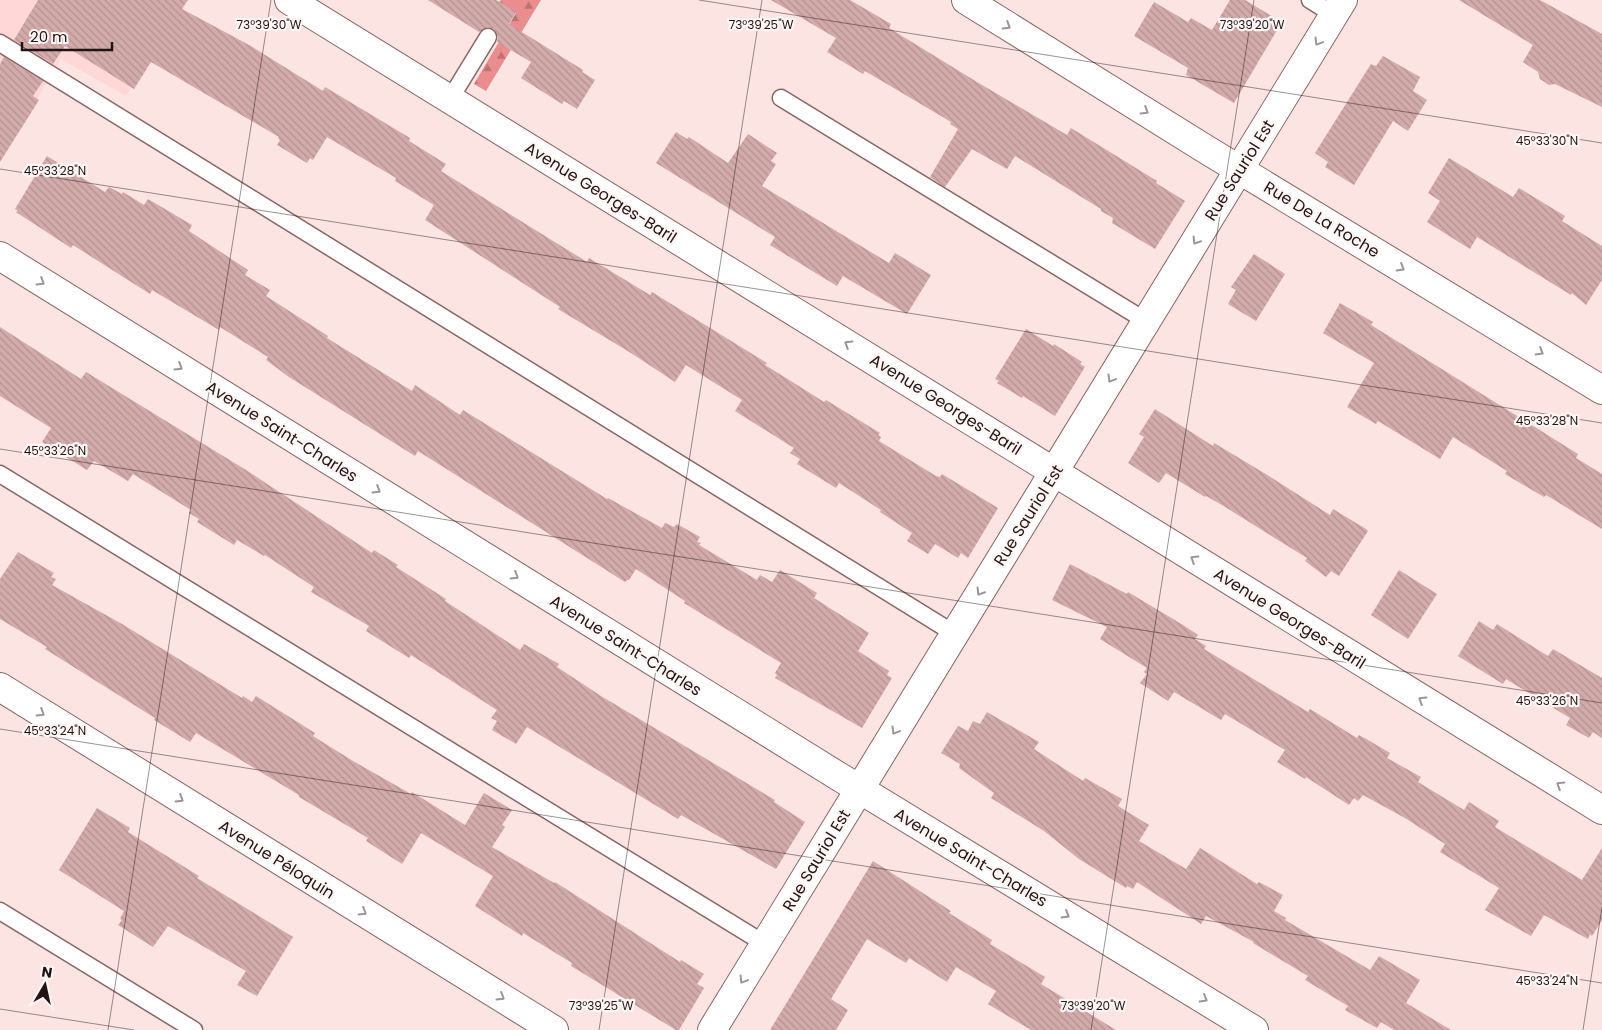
<svg xmlns="http://www.w3.org/2000/svg" width="1602" height="1030" font-family="Poppins,sans-serif">
	<defs>
		<pattern id="forest-firs" width="22" height="20" patternUnits="userSpaceOnUse" patternTransform="scale(1.25)"><rect width="22" height="20" fill="#e98d8e"/><path d="M5 1l3.5 6h-7zM16 11l3.5 6h-7z" fill="#bc7273"/></pattern>
		<pattern id="building-back-hatch" width="6" height="6" patternUnits="userSpaceOnUse" patternTransform="scale(1.25)"><rect width="6" height="6" fill="#d2abaa"/><path d="M-1 5l2 2M0 0l6 6M5-1l2 2" fill="none" stroke="#b49291"/></pattern>
	</defs>
	<rect width="100%" height="100%" fill="#fce4e3"/>
	<path fill="#ffd7d6" d="M 0,0 L 185,0 L 126,96 L 61,59 L 0,161 Z"/>
	<path fill="url(#forest-firs)" d="M 501,0 L 541,0 L 486,91 L 474,84 L 516,13 L 499,2 Z"/>
	<g fill="url(#building-back-hatch)">
		<path d="M 38,0 L 188,0 L 182,9 L 251,46 L 323,91 L 325,87 L 410,138 L 409,141 L 446,164 L 441,171 L 492,203 L 587,262 L 589,258 L 650,295 L 652,292 L 681,310 L 767,363 L 765,365 L 794,383 L 824,402 L 826,400 L 880,433 L 878,435 L 881,437 L 879,441 L 936,476 L 940,477 L 942,474 L 998,508 L 968,558 L 961,553 L 958,558 L 935,544 L 928,554 L 907,541 L 912,533 L 880,512 L 881,510 L 839,483 L 836,488 L 797,464 L 800,459 L 790,453 L 794,448 L 735,411 L 742,400 L 686,365 L 675,382 L 631,353 L 558,309 L 560,307 L 425,220 L 434,205 L 395,181 L 396,178 L 327,137 L 313,160 L 310,158 L 307,163 L 277,145 L 280,140 L 278,138 L 279,137 L 151,62 L 134,89 L 65,46 L 53,64 L 14,40 Z"/>
		<path d="M 428,0 L 496,0 L 516,12 L 509,24 L 583,70 L 582,72 L 595,80 L 577,109 L 564,101 L 562,104 L 521,78 L 531,62 L 497,42 L 498,37 L 494,29 L 488,27 L 479,32 Z"/>
		<path d="M 771,0 L 850,0 L 891,24 L 889,28 L 977,82 L 1067,135 L 1071,128 L 1157,181 L 1156,183 L 1185,201 L 1155,249 L 1112,223 L 1113,218 L 1101,211 L 1101,209 L 1015,156 L 1007,169 L 972,149 L 945,187 L 930,177 L 958,129 L 950,124 L 951,122 L 865,71 L 863,74 L 827,52 L 836,38 Z"/>
		<path d="M 1230,0 L 1245,0 L 1280,21 L 1278,24 L 1280,25 L 1234,103 L 1186,75 L 1188,68 L 1134,36 L 1154,2 L 1188,22 L 1191,18 L 1212,30 Z"/>
		<path d="M 1459,0 L 1540,0 L 1602,34 L 1602,107 L 1555,84 L 1549,85 L 1540,79 L 1538,72 L 1523,62 L 1533,45 Z"/>
		<path d="M 1383,56 L 1420,77 L 1413,91 L 1427,100 L 1408,131 L 1393,121 L 1354,185 L 1325,167 L 1328,162 L 1315,153 L 1371,64 L 1376,66 Z"/>
		<path d="M 4,57 L 43,81 L 33,96 L 39,100 L 0,162 L 0,64 Z"/>
		<path d="M 676,132 L 687,139 L 689,137 L 728,163 L 748,134 L 777,153 L 771,161 L 776,164 L 762,186 L 889,263 L 895,253 L 931,275 L 907,314 L 843,276 L 837,286 L 770,245 L 775,237 L 656,163 Z"/>
		<path d="M 47,156 L 105,192 L 109,187 L 122,194 L 123,192 L 144,205 L 148,199 L 192,225 L 189,231 L 248,270 L 245,275 L 270,290 L 266,296 L 328,336 L 327,338 L 412,391 L 415,385 L 460,415 L 463,410 L 607,499 L 608,498 L 662,528 L 665,523 L 674,527 L 677,524 L 700,537 L 697,542 L 701,543 L 699,545 L 757,580 L 760,575 L 772,582 L 780,570 L 817,593 L 814,598 L 869,633 L 858,651 L 889,671 L 887,675 L 892,678 L 862,728 L 775,678 L 777,675 L 775,673 L 781,663 L 684,603 L 685,601 L 636,569 L 629,580 L 627,580 L 625,582 L 418,451 L 415,456 L 289,377 L 266,360 L 268,357 L 220,327 L 219,330 L 152,290 L 150,294 L 73,245 L 71,248 L 16,212 L 18,211 L 15,209 Z"/>
		<path d="M 1449,158 L 1513,197 L 1519,188 L 1565,216 L 1562,221 L 1602,246 L 1602,280 L 1586,305 L 1572,293 L 1571,295 L 1477,237 L 1470,249 L 1427,222 L 1440,201 L 1428,193 Z"/>
		<path d="M 1254,254 L 1285,274 L 1256,321 L 1228,304 L 1236,290 L 1231,287 Z"/>
		<path d="M 1340,303 L 1373,322 L 1371,325 L 1578,454 L 1576,458 L 1602,474 L 1602,529 L 1546,495 L 1544,497 L 1505,474 L 1507,471 L 1453,437 L 1440,459 L 1378,421 L 1376,424 L 1347,407 L 1374,363 L 1323,333 Z"/>
		<path d="M 0,327 L 81,379 L 86,372 L 246,470 L 372,553 L 374,550 L 398,565 L 396,567 L 446,599 L 445,601 L 520,650 L 524,644 L 559,664 L 557,667 L 601,696 L 775,800 L 774,802 L 805,822 L 776,869 L 681,815 L 678,819 L 527,727 L 516,744 L 492,730 L 497,721 L 491,718 L 497,710 L 411,655 L 409,658 L 366,631 L 369,626 L 311,592 L 314,587 L 265,555 L 264,556 L 237,540 L 234,545 L 197,522 L 199,519 L 189,513 L 191,510 L 133,474 L 128,481 L 94,461 L 87,470 L 42,442 L 51,428 L 0,396 Z"/>
		<path d="M 1026,329 L 1053,346 L 1054,344 L 1082,362 L 1080,364 L 1085,367 L 1055,416 L 1023,396 L 1022,398 L 997,383 L 999,381 L 995,379 Z"/>
		<path d="M 1155,409 L 1213,446 L 1214,443 L 1269,476 L 1330,515 L 1333,509 L 1366,529 L 1368,531 L 1339,576 L 1331,571 L 1326,577 L 1305,561 L 1307,558 L 1222,505 L 1206,496 L 1205,497 L 1166,473 L 1159,483 L 1128,463 L 1144,437 L 1139,434 Z"/>
		<path d="M 18,552 L 54,573 L 51,577 L 56,579 L 52,585 L 122,624 L 242,698 L 243,696 L 252,702 L 256,696 L 315,733 L 313,736 L 353,761 L 411,794 L 412,792 L 465,825 L 484,793 L 512,810 L 502,825 L 505,827 L 492,847 L 554,883 L 555,882 L 680,962 L 681,960 L 704,974 L 697,984 L 704,988 L 679,1030 L 676,1030 L 571,966 L 572,963 L 523,933 L 522,936 L 475,906 L 493,876 L 421,833 L 402,864 L 366,841 L 368,838 L 299,797 L 299,795 L 196,733 L 190,742 L 154,720 L 155,718 L 45,649 L 47,647 L 0,619 L 0,579 Z"/>
		<path d="M 1070,564 L 1127,594 L 1128,592 L 1183,625 L 1198,635 L 1195,639 L 1206,646 L 1204,649 L 1308,712 L 1310,709 L 1357,738 L 1359,735 L 1368,740 L 1390,753 L 1387,758 L 1421,777 L 1418,782 L 1464,810 L 1469,802 L 1499,821 L 1495,827 L 1582,880 L 1602,848 L 1602,920 L 1592,936 L 1590,934 L 1588,939 L 1544,915 L 1531,936 L 1485,910 L 1499,888 L 1440,852 L 1445,844 L 1405,818 L 1363,795 L 1358,801 L 1354,798 L 1349,805 L 1306,777 L 1305,779 L 1277,762 L 1285,750 L 1225,714 L 1221,720 L 1174,692 L 1168,701 L 1140,683 L 1147,674 L 1144,672 L 1147,668 L 1100,639 L 1107,627 L 1052,600 Z"/>
		<path d="M 1399,570 L 1437,594 L 1408,639 L 1371,615 Z"/>
		<path d="M 1479,621 L 1493,630 L 1497,624 L 1548,656 L 1553,649 L 1602,678 L 1602,738 L 1593,732 L 1589,738 L 1566,725 L 1570,718 L 1506,679 L 1503,684 L 1458,656 Z"/>
		<path d="M 987,712 L 1039,742 L 1034,749 L 1083,781 L 1085,778 L 1122,799 L 1118,806 L 1149,825 L 1139,841 L 1186,869 L 1200,848 L 1257,884 L 1259,882 L 1283,895 L 1274,911 L 1286,918 L 1285,920 L 1370,970 L 1379,956 L 1420,980 L 1406,1003 L 1451,1030 L 1394,1030 L 1381,1022 L 1377,1028 L 1345,1010 L 1348,1006 L 1305,980 L 1308,976 L 1253,943 L 1254,942 L 1206,916 L 1201,924 L 1137,882 L 1133,889 L 1127,886 L 1126,888 L 1079,859 L 1044,831 L 991,798 L 994,793 L 959,768 L 960,764 L 941,753 L 958,726 L 968,731 L 973,721 L 980,724 Z"/>
		<path d="M 97,808 L 130,828 L 128,832 L 199,876 L 197,878 L 293,937 L 257,996 L 237,985 L 246,971 L 168,926 L 153,947 L 118,925 L 122,920 L 120,919 L 124,911 L 59,870 Z"/>
		<path d="M 873,861 L 951,911 L 949,913 L 992,940 L 990,944 L 1045,977 L 1041,984 L 1116,1030 L 1031,1030 L 988,1004 L 996,991 L 956,967 L 947,982 L 909,958 L 906,963 L 867,939 L 831,999 L 848,1010 L 836,1030 L 770,1030 Z"/>
	</g>
	<g fill="none" stroke-linecap="round" stroke-linejoin="round">
		<defs>
			<g id="lane">
				<path d="M 1310,0 L 1334,15"/>
				<path d="M 0,43 L 955,634"/>
				<path d="M 781,98 L 1146,321"/>
				<path d="M 450,99 L 488,37"/>
				<path d="M 0,474 L 765,944"/>
				<path d="M 0,911 L 194,1030"/>
			</g>
			<g id="street">
				<path d="M 289,0 L 1602,810"/>
				<path d="M 966,0 L 1207,150 L 1602,390"/>
				<path d="M 0,256 L 838,776 L 1254,1030"/>
				<path d="M 0,687 L 554,1030"/>
				<path d="M 712,1030 L 1343,0"/>
			</g>
		</defs>
		<use href="#lane" stroke="#896565" stroke-width="19"/>
		<use href="#street" stroke="#896565" stroke-width="30"/>
		<use href="#lane" stroke="#fff" stroke-width="16"/>
		<use href="#street" stroke="#fff" stroke-width="28"/>
	</g>
	<defs><path id="oneway-chevron" d="M-2-3.5L2.5 0L-2 3.5" fill="none" stroke-width="1.6" stroke-linecap="round" stroke-linejoin="round" transform="scale(1.25)"/></defs>
	<g stroke="#9c9595">
		<use href="#oneway-chevron" transform="translate(1007 26) rotate(32)"/>
		<use href="#oneway-chevron" transform="translate(1318 42) rotate(121)"/>
		<use href="#oneway-chevron" transform="translate(1145 111) rotate(32)"/>
		<use href="#oneway-chevron" transform="translate(1196 241) rotate(122)"/>
		<use href="#oneway-chevron" transform="translate(1401 268) rotate(31)"/>
		<use href="#oneway-chevron" transform="translate(41 282) rotate(32)"/>
		<use href="#oneway-chevron" transform="translate(848 344) rotate(-148)"/>
		<use href="#oneway-chevron" transform="translate(1540 352) rotate(31)"/>
		<use href="#oneway-chevron" transform="translate(179 367) rotate(32)"/>
		<use href="#oneway-chevron" transform="translate(1111 379) rotate(121)"/>
		<use href="#oneway-chevron" transform="translate(377 490) rotate(32)"/>
		<use href="#oneway-chevron" transform="translate(1194 559) rotate(-148)"/>
		<use href="#oneway-chevron" transform="translate(515 576) rotate(32)"/>
		<use href="#oneway-chevron" transform="translate(980 592) rotate(122)"/>
		<use href="#oneway-chevron" transform="translate(1422 700) rotate(-148)"/>
		<use href="#oneway-chevron" transform="translate(41 713) rotate(32)"/>
		<use href="#oneway-chevron" transform="translate(895 731) rotate(121)"/>
		<use href="#oneway-chevron" transform="translate(1560 785) rotate(-148)"/>
		<use href="#oneway-chevron" transform="translate(180 799) rotate(32)"/>
		<use href="#oneway-chevron" transform="translate(363 912) rotate(32)"/>
		<use href="#oneway-chevron" transform="translate(1066 915) rotate(31)"/>
		<use href="#oneway-chevron" transform="translate(743 980) rotate(121)"/>
		<use href="#oneway-chevron" transform="translate(501 997) rotate(32)"/>
		<use href="#oneway-chevron" transform="translate(1204 999) rotate(31)"/>
	</g>
	<path fill="none" stroke="#221414" stroke-width="1" stroke-opacity="0.45" d="M 699,0 L 1602,143M 0,169 L 1602,423M 0,449 L 1602,703M 0,729 L 1602,983M 0,1009 L 134,1030M 108,1030 L 271,0M 599,1030 L 762,0M 1091,1030 L 1254,0M 1583,1030 L 1602,907"/>
	<g text-anchor="middle" stroke-width="4.5" stroke-linejoin="round" paint-order="stroke">
		<g font-size="16" fill="#221414" stroke="#fef5f5">
			<text transform="translate(1239 170) rotate(-58)" y="6">Rue Sauriol Est</text>
			<text transform="translate(601 192) rotate(32)" y="6">Avenue Georges-Baril</text>
			<text transform="translate(1322 219) rotate(31)" y="6">Rue De La Roche</text>
			<text transform="translate(946 404) rotate(32)" y="6">Avenue Georges-Baril</text>
			<text transform="translate(282 431) rotate(32)" y="6">Avenue Saint-Charles</text>
			<text transform="translate(1028 515) rotate(-58)" y="6">Rue Sauriol Est</text>
			<text transform="translate(1290 618) rotate(32)" y="6">Avenue Georges-Baril</text>
			<text transform="translate(626 645) rotate(32)" y="6">Avenue Saint-Charles</text>
			<text transform="translate(971 857) rotate(31)" y="6">Avenue Saint-Charles</text>
			<text transform="translate(277 859) rotate(32)" y="6">Avenue Péloquin</text>
			<text transform="translate(816 860) rotate(-59)" y="6">Rue Sauriol Est</text>
		</g>
	</g>
	<g font-size="12" text-anchor="middle" fill="#221414" stroke="#fef5f5" stroke-width="4.5" stroke-linejoin="round" paint-order="stroke">
		<text x="1252" y="29">73°39'20"W</text>
		<text x="269" y="29">73°39'30"W</text>
		<text x="761" y="29">73°39'25"W</text>
		<text x="1547" y="145">45°33'30"N</text>
		<text x="55" y="175">45°33'28"N</text>
		<text x="1547" y="425">45°33'28"N</text>
		<text x="55" y="455">45°33'26"N</text>
		<text x="1547" y="705">45°33'26"N</text>
		<text x="55" y="735">45°33'24"N</text>
		<text x="1547" y="985">45°33'24"N</text>
		<text x="601" y="1010">73°39'25"W</text>
		<text x="1093" y="1010">73°39'20"W</text>
	</g>
	<g transform="translate(45 985) rotate(9)" stroke="#fef5f5" stroke-width="4" paint-order="stroke">
	<path d="M0-4L9 19L0 12L-9 19Z" fill="#221414"/>
	<text y="-8" font-size="14" font-weight="bold" text-anchor="middle" fill="#221414">N</text>
	</g>
	<path d="M22 42v8h90v-8" fill="none" stroke="#221414" stroke-width="2.5"/>
	<text x="30" y="42" font-size="15" fill="#221414" stroke="#fef5f5" stroke-width="4" paint-order="stroke">20 m</text>
</svg>
